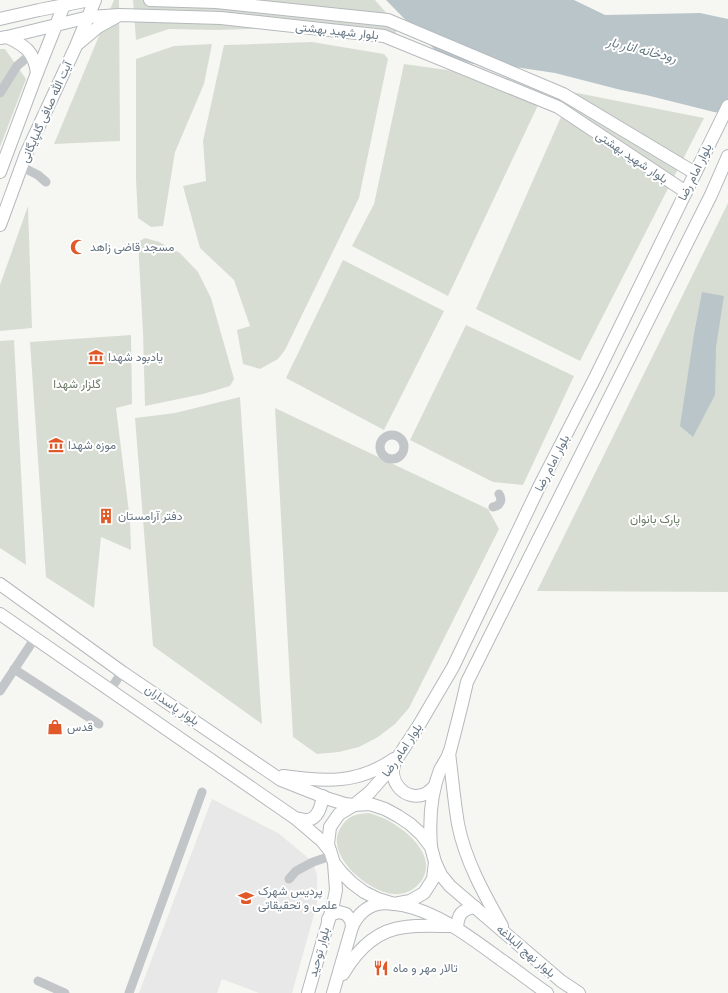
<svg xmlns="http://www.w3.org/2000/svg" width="728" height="993" font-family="Lato,Vazirmatn,sans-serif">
	<rect width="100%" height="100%" fill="#f6f7f3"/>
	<path fill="#e7e8e7" d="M 212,799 L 278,833 L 313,862 L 317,875 L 317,904 L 292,993 L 259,993 L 222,979 L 217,993 L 139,993 Z"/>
	<g fill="#d8ddd4">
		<path d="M 114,0 L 119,0 L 120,141 L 54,144 Z"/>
		<path d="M 133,0 L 375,0 L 396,24 L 396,40 L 311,27 L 218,30 L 169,29 L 136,40 Z"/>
		<path d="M 312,42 L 384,54 L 388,59 L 359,198 L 302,315 L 285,350 L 278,359 L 260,369 L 243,364 L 237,330 L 250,326 L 234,280 L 200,248 L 183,186 L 206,181 L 203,141 L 224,45 Z"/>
		<path d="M 212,44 L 204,84 L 175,152 L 163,226 L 151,227 L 138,218 L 136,180 L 136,59 L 174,46 Z"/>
		<path d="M 0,49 L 5,49 L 26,79 L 0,147 Z"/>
		<path d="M 404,64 L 548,84 L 448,296 L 352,246 L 374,204 Z"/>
		<path d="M 572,92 L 704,118 L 580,361 L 476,309 Z"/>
		<path d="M 728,203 L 728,592 L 537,591 Z"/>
		<path d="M 28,206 L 32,328 L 0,331 L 0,285 Z"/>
		<path d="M 145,238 L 159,242 L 180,253 L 198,272 L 211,298 L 234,379 L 230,386 L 203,394 L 145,406 L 143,333 L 138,242 Z"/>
		<path d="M 343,260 L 444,311 L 384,430 L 286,378 Z"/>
		<path d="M 466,325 L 574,376 L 523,485 L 493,482 L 410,440 Z"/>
		<path d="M 131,335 L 132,404 L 116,408 L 130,520 L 131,550 L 101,537 L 94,608 L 46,577 L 30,342 Z"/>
		<path d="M 14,340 L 26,565 L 0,548 L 0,341 Z"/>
		<path d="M 240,397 L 262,724 L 153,646 L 135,418 L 175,413 Z"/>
		<path d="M 275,408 L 488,509 L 499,529 L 409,708 L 395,724 L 378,737 L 359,747 L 339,752 L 317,754 L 293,737 Z"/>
		<path d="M 369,813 C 378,816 387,819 394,824 C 412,835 436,858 422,880 C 416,888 409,893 399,894 C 373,897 322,855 341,827 C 349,815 356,814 369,813 Z"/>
	</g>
	<g fill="#bac5c9">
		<path d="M 386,0 L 574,0 L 605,15 L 700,13 L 728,19 L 728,114 L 714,112 L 646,95 L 621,90 L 555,73 L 494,64 L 473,64 L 438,53 Z"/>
		<path d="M 702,292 L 724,296 L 716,347 L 715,395 L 693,437 L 680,426 L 694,334 Z"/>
	</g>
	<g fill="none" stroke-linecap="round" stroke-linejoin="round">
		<defs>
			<g id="major">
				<path d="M 150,0 L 216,2 L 388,20 L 563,94 L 695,173"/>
				<path d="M 0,19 L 39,10 L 90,0"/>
				<path d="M 7,37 C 26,46 34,52 37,73"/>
				<path d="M 0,38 L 7,37 L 89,17 L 120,15 L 221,18 L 384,36 L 558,107 L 686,192"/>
				<path d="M 79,43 L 98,27 L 116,17"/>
				<path d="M 0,172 L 37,73 L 66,0"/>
				<path d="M 0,225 L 26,154 L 76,46 L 95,0"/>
				<path d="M 0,584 L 122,672 L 281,780 L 329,799 L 345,804 L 354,805 L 370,792 L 384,776 L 396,760 L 419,725 L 453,667 L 539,487 L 595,378 L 728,106"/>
				<path d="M 0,614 L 295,818 L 322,841 L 330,851"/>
				<path d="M 449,753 C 452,776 454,800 458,824 C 465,860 484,894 502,926"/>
				<path d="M 395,762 C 387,781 405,802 425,794 C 429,792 432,789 435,786"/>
				<path d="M 283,776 C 325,782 358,784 394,759"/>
				<path d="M 295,818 C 299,819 304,820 308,820 C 319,818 321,805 323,796"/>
				<path d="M 431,847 C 429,820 430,795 440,770 C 443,764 448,758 450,751 C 456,728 462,705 467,682 L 711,195 L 728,156"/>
				<path d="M 435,862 L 441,875 L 450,886 L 561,981 L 579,993"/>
				<path d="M 328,919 L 332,914 L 339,912 L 346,914 L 351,920 L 352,927"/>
				<path d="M 457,928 C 458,914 461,910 475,907"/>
				<path d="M 343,974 C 357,950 376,930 405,927 C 420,925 436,926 451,926"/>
				<path d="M 308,993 L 333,905 L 336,890 L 334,863 L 328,844 L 330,827 L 339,814 L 354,805 L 370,804 L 385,809 L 398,816 L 410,824 L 421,834 L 431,847 L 435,862 L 433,879 L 424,893 L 410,901 L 394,904 L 378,899 L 364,892 L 352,883 L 341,872 L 334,863"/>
				<path d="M 333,993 L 352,927 C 357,916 365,907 378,904 C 386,902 394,904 402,905 C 439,913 470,937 500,959 C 516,970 531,982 547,993"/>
			</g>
		</defs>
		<use href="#major" stroke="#b5b9bd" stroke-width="14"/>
		<g stroke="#c2c6c9" stroke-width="9">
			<path d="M 0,93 L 17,66 L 31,54"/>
			<path d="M 22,167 L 38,175 L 46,182"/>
			<circle cx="392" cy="447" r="12"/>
			<path d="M 493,507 C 500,506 503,500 499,494"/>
			<path d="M 14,669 L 99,724"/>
			<path d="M 110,690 L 122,672"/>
			<path d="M 0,691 L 35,638"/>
			<path d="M 289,879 L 296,871 L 313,862 L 331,856"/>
			<path d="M 38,981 L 65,993"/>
			<path d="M 129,993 L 202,792"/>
		</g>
		<use href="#major" stroke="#fff" stroke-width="12"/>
	</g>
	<defs>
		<symbol id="mosque-bare" viewBox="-9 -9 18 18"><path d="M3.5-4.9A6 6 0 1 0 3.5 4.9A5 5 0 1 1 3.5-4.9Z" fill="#e15929" stroke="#fff" stroke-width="2.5" paint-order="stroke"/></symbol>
		<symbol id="museum-bare" viewBox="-9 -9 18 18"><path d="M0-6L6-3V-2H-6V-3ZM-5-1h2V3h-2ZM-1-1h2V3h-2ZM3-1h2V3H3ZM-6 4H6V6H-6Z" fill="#e15929" stroke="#fff" stroke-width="2.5" paint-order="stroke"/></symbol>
		<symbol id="building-bare" viewBox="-9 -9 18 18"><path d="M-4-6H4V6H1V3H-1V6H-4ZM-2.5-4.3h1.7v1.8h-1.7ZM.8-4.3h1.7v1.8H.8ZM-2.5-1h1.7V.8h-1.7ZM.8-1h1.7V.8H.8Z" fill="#e15929" stroke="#fff" stroke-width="2.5" paint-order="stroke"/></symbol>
		<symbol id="shop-bare" viewBox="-9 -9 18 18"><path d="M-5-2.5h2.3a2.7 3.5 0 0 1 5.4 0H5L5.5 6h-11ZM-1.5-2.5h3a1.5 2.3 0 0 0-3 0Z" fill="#e15929" stroke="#fff" stroke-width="2.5" paint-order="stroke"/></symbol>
		<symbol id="university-bare" viewBox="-9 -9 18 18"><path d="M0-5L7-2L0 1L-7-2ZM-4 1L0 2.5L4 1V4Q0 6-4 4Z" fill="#e15929" stroke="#fff" stroke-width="2.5" paint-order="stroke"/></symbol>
		<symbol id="restaurant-bare" viewBox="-9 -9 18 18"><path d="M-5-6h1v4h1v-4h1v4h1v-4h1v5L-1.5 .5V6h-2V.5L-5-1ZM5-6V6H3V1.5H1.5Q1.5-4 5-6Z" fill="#e15929" stroke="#fff" stroke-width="2.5" paint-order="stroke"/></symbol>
	</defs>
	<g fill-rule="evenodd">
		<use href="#mosque-bare" x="67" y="236" width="22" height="22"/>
		<use href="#museum-bare" x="85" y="346" width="22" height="22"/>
		<use href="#museum-bare" x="45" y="434" width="22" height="22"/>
		<use href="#building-bare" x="95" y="505" width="22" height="22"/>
		<use href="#shop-bare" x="44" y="716" width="22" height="22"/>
		<use href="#university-bare" x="235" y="887" width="22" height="22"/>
		<use href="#restaurant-bare" x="370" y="957" width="22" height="22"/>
	</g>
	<g text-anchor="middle" stroke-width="4" stroke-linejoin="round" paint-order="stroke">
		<g font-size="12" fill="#667684" stroke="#fff">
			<text transform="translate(337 31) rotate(6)" y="4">بلوار شهید بهشتی</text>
			<text transform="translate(46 112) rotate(-66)" y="4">آیت الله صافی گلپایگانی</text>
			<text transform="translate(632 157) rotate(34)" y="4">بلوار شهید بهشتی</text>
			<text transform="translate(695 172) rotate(-64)" y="4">بلوار امام رضا</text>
			<text transform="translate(552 463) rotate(-63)" y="4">بلوار امام رضا</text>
			<text transform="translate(172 705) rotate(34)" y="4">بلوار پاسداران</text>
			<text transform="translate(402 750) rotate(-56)" y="4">بلوار امام رضا</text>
			<text transform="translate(526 951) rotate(41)" y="4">بلوار نهج البلاغه</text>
			<text transform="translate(319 952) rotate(-75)" y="4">بلوار توحید</text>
		</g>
		<g font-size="12" fill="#667684" stroke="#fff" text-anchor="start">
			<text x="90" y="251">مسجد قاضی زاهد</text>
			<text x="108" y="361">یادبود شهدا</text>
			<text x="68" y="449">موزه شهدا</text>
			<text x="118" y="520">دفتر آرامستان</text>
			<text x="67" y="731">قدس</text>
			<text x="258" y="895">پردیس شهرک<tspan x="258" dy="14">علمی و تحقیقاتی</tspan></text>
			<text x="393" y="972">تالار مهر و ماه</text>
		</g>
		<g font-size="12" fill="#697b65" stroke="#fff">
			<text x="77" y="388">گلزار شهدا</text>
			<text x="655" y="523">پارک بانوان</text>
		</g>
		<g font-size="13" font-style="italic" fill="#627780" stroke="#fff">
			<text transform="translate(642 49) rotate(14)" y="5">رودخانه انار بار</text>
		</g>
	</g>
</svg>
